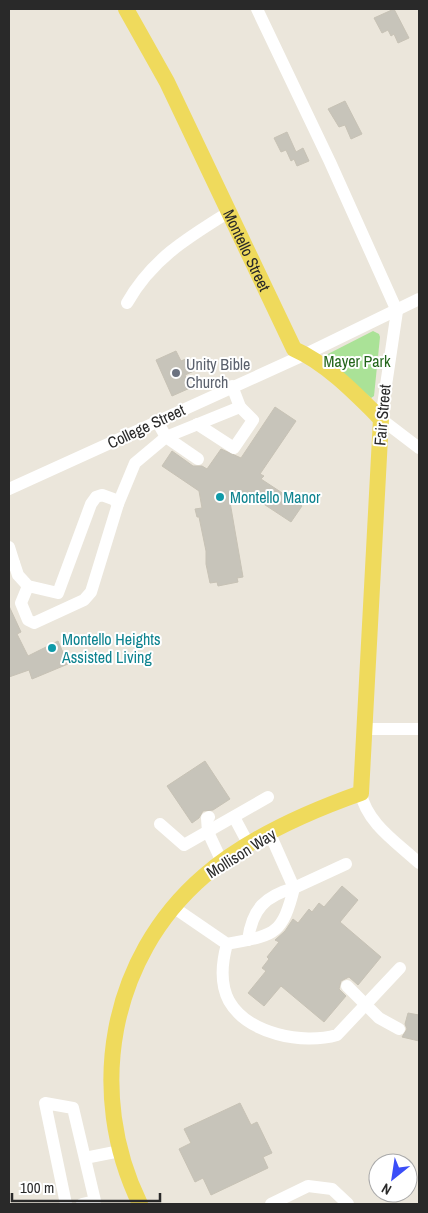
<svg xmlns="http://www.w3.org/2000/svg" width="428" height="1213" font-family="'Archivo Narrow',sans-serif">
	<rect width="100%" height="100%" fill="#ebe6db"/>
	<path fill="#aae297" d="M 373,331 L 379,334 L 380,337 L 374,396 L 371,398 L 324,358 L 324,356 Z"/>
	<g fill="#c7c4ba" stroke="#c7c2b5">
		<path d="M 394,9 L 409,38 L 398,43 L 394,34 L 391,36 L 388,30 L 382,33 L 374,18 Z"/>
		<path d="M 345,101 L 362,134 L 351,139 L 345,125 L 339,127 L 328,109 Z"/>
		<path d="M 287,132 L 296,152 L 303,148 L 309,161 L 297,166 L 294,159 L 291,161 L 286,150 L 281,152 L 274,138 Z"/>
		<path d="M 176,351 L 181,361 L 188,358 L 194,371 L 185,375 L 190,388 L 172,396 L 156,360 Z"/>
		<path d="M 275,407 L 296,421 L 260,474 L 264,476 L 261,479 L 302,506 L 291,522 L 250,495 L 248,498 L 241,494 L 237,500 L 230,502 L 243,577 L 237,578 L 238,582 L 218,586 L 217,582 L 210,583 L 206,564 L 206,551 L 199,517 L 197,517 L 195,509 L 202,508 L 199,491 L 162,466 L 172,451 L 193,466 L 202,466 L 207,469 L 221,449 L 241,458 Z"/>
		<path d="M 9,606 L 21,632 L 17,634 L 28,656 L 58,641 L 68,664 L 32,679 L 29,670 L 9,677 Z"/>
		<path d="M 205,761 L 230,799 L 213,810 L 203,811 L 199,818 L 192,823 L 167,786 Z"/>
		<path d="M 342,886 L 358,900 L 340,922 L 381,957 L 358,985 L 349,977 L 341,981 L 339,989 L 346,996 L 324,1022 L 281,986 L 264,1006 L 248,993 L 266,971 L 262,968 L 269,959 L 267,957 L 279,942 L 275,940 L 285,931 L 293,919 L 298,923 L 309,909 L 312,912 L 319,903 L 324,907 Z"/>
		<path d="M 408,1013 L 419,1015 L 419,1041 L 402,1037 L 407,1029 L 405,1024 Z"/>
		<path d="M 240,1103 L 251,1125 L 257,1122 L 272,1153 L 263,1157 L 268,1168 L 211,1195 L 203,1178 L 195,1182 L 179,1149 L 191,1143 L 184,1129 Z"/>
	</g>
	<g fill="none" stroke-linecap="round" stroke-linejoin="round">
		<g stroke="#fff" stroke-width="12">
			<path d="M 257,9 L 330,162 L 397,311 L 381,419 L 419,448"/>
			<path d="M 127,303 C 152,259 187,238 229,212"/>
			<path d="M 197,424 L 234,448 L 253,420 L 240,407"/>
			<path d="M 166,437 L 240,407 L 232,386"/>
			<path d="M 166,437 L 198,459"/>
			<path d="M 9,489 L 306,354 L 419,299"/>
			<path d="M 118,504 L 135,463 L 166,437 L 157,421"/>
			<path d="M 9,547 L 14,563 L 9,565"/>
			<path d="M 14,563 L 18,575 L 28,586 L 21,603 L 28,620 L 34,623 L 84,600 L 91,592 L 118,504 L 113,499 L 102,495 L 96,497 L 91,504 L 58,593 L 28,586"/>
			<path d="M 365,729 L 419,729"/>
			<path d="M 361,793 C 366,823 399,844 419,863"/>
			<path d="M 209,817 L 207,818 L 208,832 L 222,862"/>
			<path d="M 234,817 L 249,845"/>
			<path d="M 160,824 L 184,845 L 268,797"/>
			<path d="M 270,834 L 294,888 L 346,864"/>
			<path d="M 294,888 C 282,937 273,935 227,944 C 222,962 220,984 229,1001 C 248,1034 303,1045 337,1035 L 400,968"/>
			<path d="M 173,907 L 227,944"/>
			<path d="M 248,940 C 252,909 265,896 294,888"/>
			<path d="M 347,986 L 379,1018 L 399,1029"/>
			<path d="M 85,1158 L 120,1151"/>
			<path d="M 66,1204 L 45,1103 L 73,1108 L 95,1201 L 82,1204"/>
			<path d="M 271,1204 L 308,1186 L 332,1189 L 348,1204"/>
		</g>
		<path stroke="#efda5c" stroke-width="16" id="s1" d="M 126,9 L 167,82 L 294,349 C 326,363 356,394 381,419 L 361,793 C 307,812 248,838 204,876 C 109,958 86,1093 140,1204"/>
	</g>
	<circle fill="#6b7280" stroke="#fff" stroke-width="2" cx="176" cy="373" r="5"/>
	<g fill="#0f9aa8" stroke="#fff" stroke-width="2">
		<circle cx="220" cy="497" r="5"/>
		<circle cx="52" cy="648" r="5"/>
	</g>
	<g text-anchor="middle" stroke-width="4" stroke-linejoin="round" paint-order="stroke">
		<g font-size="16" fill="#292929" stroke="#fff">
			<text dy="6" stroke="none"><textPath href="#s1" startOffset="270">Montello Street</textPath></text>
			<text transform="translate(382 415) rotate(-85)" y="6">Fair Street</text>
			<text transform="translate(146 426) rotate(-25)" y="6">College Street</text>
			<text transform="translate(241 853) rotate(-32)" y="6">Mollison Way</text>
		</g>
		<g font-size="16" fill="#23651a" stroke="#fff">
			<text x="357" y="367">Mayer Park</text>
		</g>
		<g font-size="16" fill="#5b616d" stroke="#fff" text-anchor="start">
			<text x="186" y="370">Unity Bible<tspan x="186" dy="18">Church</tspan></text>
		</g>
		<g font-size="16" fill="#0d838f" stroke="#fff" text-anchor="start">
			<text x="230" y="503">Montello Manor</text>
			<text x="62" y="645">Montello Heights<tspan x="62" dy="18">Assisted Living</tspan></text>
		</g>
	</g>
	<rect width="428" height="1213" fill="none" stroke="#292929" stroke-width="20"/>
	<g transform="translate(393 1178) rotate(210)"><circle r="24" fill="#ffffff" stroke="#a9a9a9"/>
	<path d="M0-4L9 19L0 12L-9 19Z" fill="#3b4ef8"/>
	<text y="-8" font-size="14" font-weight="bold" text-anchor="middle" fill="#292929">N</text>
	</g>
	<path d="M12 1193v8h148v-8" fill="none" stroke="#292929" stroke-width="2.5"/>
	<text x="20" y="1193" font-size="15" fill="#292929" stroke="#ffffff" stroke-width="4" paint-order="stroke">100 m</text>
</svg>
